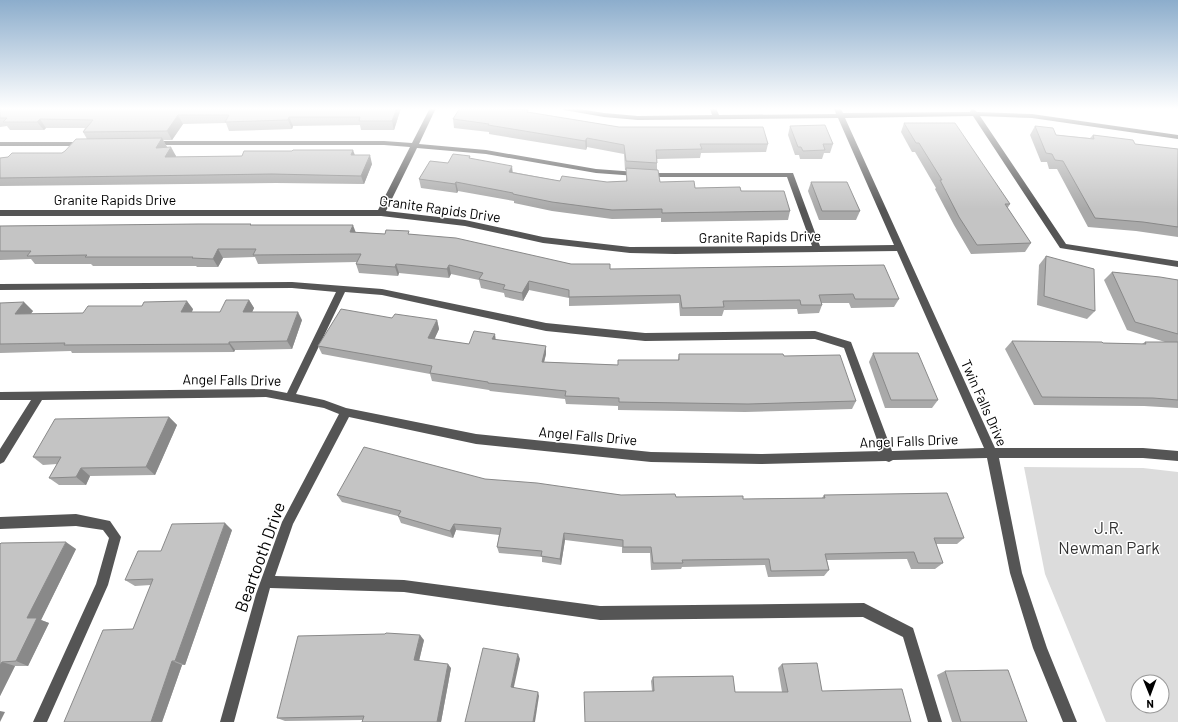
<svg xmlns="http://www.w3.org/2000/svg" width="1178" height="722" font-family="Barlow,sans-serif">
	<rect width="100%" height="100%" fill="#fff"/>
	<path fill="#dcdcdc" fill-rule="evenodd" d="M 1024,467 L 1143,468 L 1178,472 L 1178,722 L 1106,722 L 1045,574 ZM 1138,682 L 1162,682 L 1162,706 L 1138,706 Z"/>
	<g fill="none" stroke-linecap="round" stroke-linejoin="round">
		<g fill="#555" fill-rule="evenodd">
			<path d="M 430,108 L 436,108 L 419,144 L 486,150 L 596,169 L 650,173 L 793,173 L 820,246 L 894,245 L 838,118 L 638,120 L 604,117 L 564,110 L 561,108 L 573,108 L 604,113 L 638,116 L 712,115 L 710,108 L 716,108 L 719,115 L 836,114 L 834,108 L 840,108 L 843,113 L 970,112 L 971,110 L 973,109 L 977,112 L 1032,114 L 1178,135 L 1178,139 L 1032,118 L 980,116 L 1066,244 L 1178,261 L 1178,267 L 1060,248 L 973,116 L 845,118 L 995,448 L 1143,448 L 1178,451 L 1178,461 L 1143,458 L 999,458 L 1022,573 L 1047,648 L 1077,722 L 1063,722 L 1033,648 L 1010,573 L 987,458 L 893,460 L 889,462 L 886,461 L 761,464 L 651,462 L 476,444 L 349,417 L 293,524 L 275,576 L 404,580 L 600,606 L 864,603 L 913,628 L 942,722 L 928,722 L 903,637 L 863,617 L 600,620 L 404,592 L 270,588 L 234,722 L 220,722 L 256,594 L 282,522 L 339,414 L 324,408 L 266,397 L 42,400 L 4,462 L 0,464 L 0,449 L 31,400 L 0,400 L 0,392 L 266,389 L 287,393 L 336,292 L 292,288 L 0,290 L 0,284 L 292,282 L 382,289 L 546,323 L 645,333 L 815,331 L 851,342 L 892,451 L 984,448 L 897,251 L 675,254 L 630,253 L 543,243 L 465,226 L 381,216 L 0,216 L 0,210 L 378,210 L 410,147 L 384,145 L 151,145 L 147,143 L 151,141 L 384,141 L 412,143 ZM 417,148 L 486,154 L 596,173 L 650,177 L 787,177 L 812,246 L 630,247 L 543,237 L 465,220 L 386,211 ZM 345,292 L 382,295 L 546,331 L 645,341 L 815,339 L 844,348 L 881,451 L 761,454 L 651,452 L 476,434 L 346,408 L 324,400 L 296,394 Z"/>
			<path d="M 0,142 L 85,142 L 89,144 L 85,146 L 0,146 Z"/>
			<path d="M 76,514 L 110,521 L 121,537 L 108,585 L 47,722 L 33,722 L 96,584 L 109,538 L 103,530 L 76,526 L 0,529 L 0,517 Z"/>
		</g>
	</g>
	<g fill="#a9a9a9">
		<path d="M 0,108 L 401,108 L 394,130 L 361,130 L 360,125 L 293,126 L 292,129 L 229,131 L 226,123 L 183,124 L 172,140 L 163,140 L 167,147 L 176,156 L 176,157 L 355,155 L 372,164 L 364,184 L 276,183 L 0,186 L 0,158 L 8,157 L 62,153 L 87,139 L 83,132 L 85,128 L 46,128 L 44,130 L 10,130 L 7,126 L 0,127 Z"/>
		<path d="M 528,112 L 619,127 L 768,144 L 766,152 L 701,153 L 700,158 L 657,159 L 657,170 L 660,182 L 695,188 L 741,191 L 790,211 L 788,220 L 661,222 L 661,218 L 612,219 L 552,211 L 514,203 L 514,201 L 458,191 L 457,193 L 421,188 L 419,179 L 448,163 L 470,156 L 470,159 L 513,172 L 560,181 L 607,182 L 626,181 L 626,170 L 625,170 L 624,154 L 587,147 L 586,150 L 489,134 L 489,132 L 454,128 L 453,119 Z"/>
		<path d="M 904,123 L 1010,204 L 1007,209 L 1031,243 L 1025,252 L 971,254 L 954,225 L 935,189 L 936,188 L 915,152 L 912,152 L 901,132 Z"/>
		<path d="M 790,126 L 833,144 L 830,153 L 824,153 L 822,159 L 800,159 L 799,155 L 795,155 L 788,135 Z"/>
		<path d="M 1035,126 L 1056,135 L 1090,138 L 1093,135 L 1135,144 L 1178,149 L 1178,237 L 1136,231 L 1088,227 L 1057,169 L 1049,169 L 1047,162 L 1041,162 L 1030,135 Z"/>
		<path d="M 811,182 L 860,211 L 856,220 L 819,220 L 808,191 Z"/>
		<path d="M 251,225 L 356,232 L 385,234 L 410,234 L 571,264 L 610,269 L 899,299 L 894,307 L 851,308 L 849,303 L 822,303 L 822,305 L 819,313 L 798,314 L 797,309 L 724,310 L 722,316 L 680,316 L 679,303 L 569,306 L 569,298 L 529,290 L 523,301 L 505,297 L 504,293 L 481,288 L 479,280 L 451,274 L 449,278 L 399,273 L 398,276 L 359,273 L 356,264 L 357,262 L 258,264 L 255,257 L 223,258 L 218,267 L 197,267 L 196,266 L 93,266 L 91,264 L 35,264 L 31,259 L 0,260 L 0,226 Z"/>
		<path d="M 1046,256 L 1095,311 L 1087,319 L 1037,305 L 1039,265 Z"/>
		<path d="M 1112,272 L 1178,280 L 1178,408 L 1144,406 L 1034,405 L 1005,349 L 1012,341 L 1142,344 L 1145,342 L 1165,342 L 1127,330 L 1104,280 Z"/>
		<path d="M 249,300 L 254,308 L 252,312 L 302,320 L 292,349 L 235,350 L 234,352 L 72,353 L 71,351 L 0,353 L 0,303 L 33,311 L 30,314 L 83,313 L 193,309 L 192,312 L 220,312 Z"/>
		<path d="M 392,318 L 437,320 L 439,329 L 434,339 L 469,344 L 496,340 L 546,346 L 546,354 L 544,362 L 618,365 L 618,360 L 678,360 L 679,354 L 784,356 L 856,401 L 852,409 L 745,412 L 618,410 L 618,406 L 566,404 L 565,399 L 490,391 L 489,390 L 432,381 L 430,374 L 322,354 L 318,346 Z"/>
		<path d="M 873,353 L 938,400 L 932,408 L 885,408 L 869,362 Z"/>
		<path d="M 169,417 L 177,425 L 155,475 L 90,476 L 86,485 L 59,485 L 49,478 L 57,464 L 43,465 L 33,457 Z"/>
		<path d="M 485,479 L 621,495 L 743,499 L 822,498 L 824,495 L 964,538 L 957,544 L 936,544 L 943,563 L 935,569 L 911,569 L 907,559 L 827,560 L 829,570 L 824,576 L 768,577 L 765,565 L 682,567 L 681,569 L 651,570 L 650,553 L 622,553 L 622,547 L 565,540 L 561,565 L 542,562 L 542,557 L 499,553 L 497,547 L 499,535 L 456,530 L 453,538 L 401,523 L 398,516 L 342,502 L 337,495 Z"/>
		<path d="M 232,530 L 185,665 L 182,665 L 162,722 L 64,722 L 133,629 L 151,585 L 135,586 L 125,580 L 161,551 Z"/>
		<path d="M 0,544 L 76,549 L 41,620 L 49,623 L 28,666 L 15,666 L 0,696 Z"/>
		<path d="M 424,640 L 419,661 L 451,668 L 441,722 L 362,722 L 363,720 L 285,721 L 277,718 Z"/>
		<path d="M 782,664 L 822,691 L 911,722 L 652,691 L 651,681 L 653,677 L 735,692 L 782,692 L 778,668 Z"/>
		<path d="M 945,671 L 1027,722 L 952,722 L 937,675 Z"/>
	</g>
	<g fill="#898989">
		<path d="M 397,108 L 401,108 L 394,130 L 392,121 Z"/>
		<path d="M 178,115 L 183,124 L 172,140 L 167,131 Z"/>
		<path d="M 289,117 L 293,126 L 292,129 L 288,120 Z"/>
		<path d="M 40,119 L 46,128 L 44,130 L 37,122 Z"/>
		<path d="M 162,138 L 167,147 L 161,156 L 156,148 Z"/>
		<path d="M 587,138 L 587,147 L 586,150 L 585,141 Z"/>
		<path d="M 171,147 L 176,156 L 170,166 L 165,157 Z"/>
		<path d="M 353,150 L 356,158 L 351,155 Z"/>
		<path d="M 370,155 L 372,164 L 364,184 L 361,176 Z"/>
		<path d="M 512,166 L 513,175 L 509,172 Z"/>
		<path d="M 456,182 L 458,191 L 457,193 L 455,184 Z"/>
		<path d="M 353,225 L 356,233 L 350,232 Z"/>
		<path d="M 218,249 L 223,258 L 218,267 L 213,259 Z"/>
		<path d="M 396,264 L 399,273 L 398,276 L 395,267 Z"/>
		<path d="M 449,265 L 451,274 L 449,278 L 447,269 Z"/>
		<path d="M 529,281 L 529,290 L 523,301 L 522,293 Z"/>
		<path d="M 249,300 L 254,308 L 248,321 L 243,312 Z"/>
		<path d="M 187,301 L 193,309 L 188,320 L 181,312 Z"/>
		<path d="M 24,302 L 33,311 L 24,323 L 15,314 Z"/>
		<path d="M 298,312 L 302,320 L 292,349 L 287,341 Z"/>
		<path d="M 437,320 L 439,329 L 431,347 L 428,338 Z"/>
		<path d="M 495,334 L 496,342 L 492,339 Z"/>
		<path d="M 229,342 L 235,350 L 234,352 L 229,344 Z"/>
		<path d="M 546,346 L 546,354 L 542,370 L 542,362 Z"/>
		<path d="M 169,417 L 177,425 L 155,475 L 146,467 Z"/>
		<path d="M 81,468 L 90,476 L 86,485 L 76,477 Z"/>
		<path d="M 225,523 L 232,530 L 185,665 L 175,661 Z"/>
		<path d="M 454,524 L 456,530 L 453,538 L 450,531 Z"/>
		<path d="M 564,533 L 565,540 L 561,565 L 560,559 Z"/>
		<path d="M 66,542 L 76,549 L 41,620 L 49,623 L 28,666 L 16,661 L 27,618 Z"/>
		<path d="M 420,635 L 424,640 L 418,665 L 414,660 Z"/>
		<path d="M 518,654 L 520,659 L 513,691 L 511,687 Z"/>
		<path d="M 172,661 L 182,665 L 162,722 L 151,722 Z"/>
		<path d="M 2,662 L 15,666 L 0,696 L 0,665 Z"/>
		<path d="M 448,664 L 451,668 L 441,722 L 437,722 Z"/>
		<path d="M 538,692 L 539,696 L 535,722 L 533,722 Z"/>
		<path d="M 0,711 L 5,712 L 0,722 Z"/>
	</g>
	<g fill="#c4c4c4" stroke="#898989">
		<path d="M 0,108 L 397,108 L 392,121 L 359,121 L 360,117 L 289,117 L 288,120 L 225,122 L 229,115 L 178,115 L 167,131 L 83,132 L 93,120 L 40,119 L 37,122 L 3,122 L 7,118 L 0,118 Z"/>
		<path d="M 460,108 L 501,108 L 528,110 L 527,112 L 619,127 L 763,127 L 768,144 L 700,144 L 702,149 L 656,150 L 657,163 L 626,161 L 624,145 L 587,138 L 585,141 L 488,125 L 489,124 L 453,119 Z"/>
		<path d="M 904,123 L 955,123 L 1010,204 L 1005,204 L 1031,243 L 977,245 L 959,217 L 940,180 L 942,180 L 919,143 L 916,143 Z"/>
		<path d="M 825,125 L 833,144 L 823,144 L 825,150 L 803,151 L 801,147 L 798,147 L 790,126 Z"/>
		<path d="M 1035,126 L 1053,128 L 1056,135 L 1094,139 L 1093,135 L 1133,140 L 1135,144 L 1178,149 L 1178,227 L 1143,222 L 1095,218 L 1063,161 L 1055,160 L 1052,154 L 1046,153 Z"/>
		<path d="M 162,138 L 156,148 L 171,147 L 165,157 L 242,156 L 244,151 L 292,151 L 293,150 L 353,150 L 351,155 L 370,155 L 361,176 L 272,174 L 0,178 L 0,158 L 8,157 L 12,153 L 62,153 L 65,151 L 76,139 Z"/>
		<path d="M 453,154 L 470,156 L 469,158 L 512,166 L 509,172 L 560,181 L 562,176 L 607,182 L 627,181 L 626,168 L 658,170 L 660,182 L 694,181 L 695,188 L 740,187 L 741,191 L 784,191 L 790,211 L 662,213 L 662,209 L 612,210 L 552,202 L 513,194 L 513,193 L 456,182 L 455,184 L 419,179 L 430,161 L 448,163 Z"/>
		<path d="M 811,182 L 847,182 L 860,211 L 822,211 Z"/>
		<path d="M 198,224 L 251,224 L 250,225 L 353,225 L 350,232 L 385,234 L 386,230 L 409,231 L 408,234 L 456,238 L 571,264 L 610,264 L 610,269 L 884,265 L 899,299 L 855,299 L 853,294 L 819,295 L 822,305 L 801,305 L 800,300 L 723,301 L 724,307 L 682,308 L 680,295 L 569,297 L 569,290 L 529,281 L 522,293 L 503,289 L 505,285 L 479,279 L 483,273 L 449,265 L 447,269 L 396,264 L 395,267 L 356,264 L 361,254 L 253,255 L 256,249 L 218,249 L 213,259 L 192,258 L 193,257 L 85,257 L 87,255 L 27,256 L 31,251 L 0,251 L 0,226 Z"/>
		<path d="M 1046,256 L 1094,269 L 1095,311 L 1044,296 Z"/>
		<path d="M 1112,272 L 1160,277 L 1178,280 L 1178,334 L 1135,322 Z"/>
		<path d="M 226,300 L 249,300 L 243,312 L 298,312 L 287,341 L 229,342 L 229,344 L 64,345 L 65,343 L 0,344 L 0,303 L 24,302 L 15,314 L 83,313 L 88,306 L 142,306 L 144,302 L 187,301 L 181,312 L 220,312 Z"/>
		<path d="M 341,309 L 392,318 L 395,314 L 437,320 L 428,338 L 469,344 L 474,331 L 495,334 L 492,339 L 546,346 L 542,362 L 618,365 L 618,360 L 679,360 L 679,354 L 783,354 L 784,356 L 840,355 L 856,401 L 748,404 L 619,402 L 619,398 L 565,396 L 566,391 L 488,383 L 488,382 L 430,373 L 432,366 L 318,346 Z"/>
		<path d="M 1012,341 L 1102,342 L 1103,343 L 1146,344 L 1145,342 L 1178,342 L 1178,400 L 1153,398 L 1042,397 Z"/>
		<path d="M 873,353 L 918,353 L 938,400 L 891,400 Z"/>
		<path d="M 169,417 L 146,467 L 81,468 L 76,477 L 49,478 L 61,457 L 33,457 L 55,419 Z"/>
		<path d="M 364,447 L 485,479 L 537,483 L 621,495 L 675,494 L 676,497 L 743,496 L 743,499 L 825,498 L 824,495 L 947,493 L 964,538 L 934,538 L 943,563 L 918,563 L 914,552 L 825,554 L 829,570 L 771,571 L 769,559 L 682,560 L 683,563 L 653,563 L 651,547 L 623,547 L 623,540 L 564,533 L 560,559 L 541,556 L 542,551 L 497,547 L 501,528 L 454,524 L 450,531 L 398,516 L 401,511 L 337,495 Z"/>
		<path d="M 225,523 L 175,661 L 172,661 L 151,722 L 64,722 L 103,630 L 133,629 L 153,579 L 125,580 L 138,551 L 161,551 L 172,524 Z"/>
		<path d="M 66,542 L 27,618 L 37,618 L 16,661 L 2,662 L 0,665 L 0,544 L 1,543 Z"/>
		<path d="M 386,633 L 420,635 L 414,660 L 448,664 L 437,722 L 362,722 L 364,716 L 277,718 L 298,636 L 385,634 Z"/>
		<path d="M 483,648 L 518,654 L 511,687 L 538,692 L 533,722 L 465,722 Z"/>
		<path d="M 817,663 L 822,691 L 902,689 L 911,722 L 585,722 L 584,692 L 654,691 L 653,677 L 733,676 L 735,692 L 788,692 L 782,664 Z"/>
		<path d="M 1008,670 L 1027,722 L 961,722 L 945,671 Z"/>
	</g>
	<linearGradient id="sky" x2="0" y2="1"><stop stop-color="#8cadcc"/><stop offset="0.52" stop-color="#fff"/><stop offset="1" stop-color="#fff" stop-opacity="0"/></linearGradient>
	<rect width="1178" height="209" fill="url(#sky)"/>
	<g text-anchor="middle" stroke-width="3" stroke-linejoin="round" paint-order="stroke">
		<g font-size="14" fill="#000" stroke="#fff">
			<text x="115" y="205">Granite Rapids Drive</text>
			<text transform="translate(440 209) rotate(8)" y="5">Granite Rapids Drive</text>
			<text transform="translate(760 237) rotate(-1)" y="5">Granite Rapids Drive</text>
			<text transform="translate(232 380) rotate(1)" y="5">Angel Falls Drive</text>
			<text transform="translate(984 403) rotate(66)" y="5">Twin Falls Drive</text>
			<text transform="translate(588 436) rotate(5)" y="5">Angel Falls Drive</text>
			<text transform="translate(909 441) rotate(-2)" y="5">Angel Falls Drive</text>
		</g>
		<g font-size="17" fill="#333" stroke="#fff">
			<text x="1109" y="534">J.R.<tspan x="1109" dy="20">Newman Park</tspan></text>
		</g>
		<g font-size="17" fill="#000" stroke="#fff">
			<text transform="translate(260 557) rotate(-70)" y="6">Beartooth Drive</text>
		</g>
	</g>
	<g transform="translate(1150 694) rotate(179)"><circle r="19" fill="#ffffff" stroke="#999999"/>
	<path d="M0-3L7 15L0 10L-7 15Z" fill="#000000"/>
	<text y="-6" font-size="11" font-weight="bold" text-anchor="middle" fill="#000000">N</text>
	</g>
</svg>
